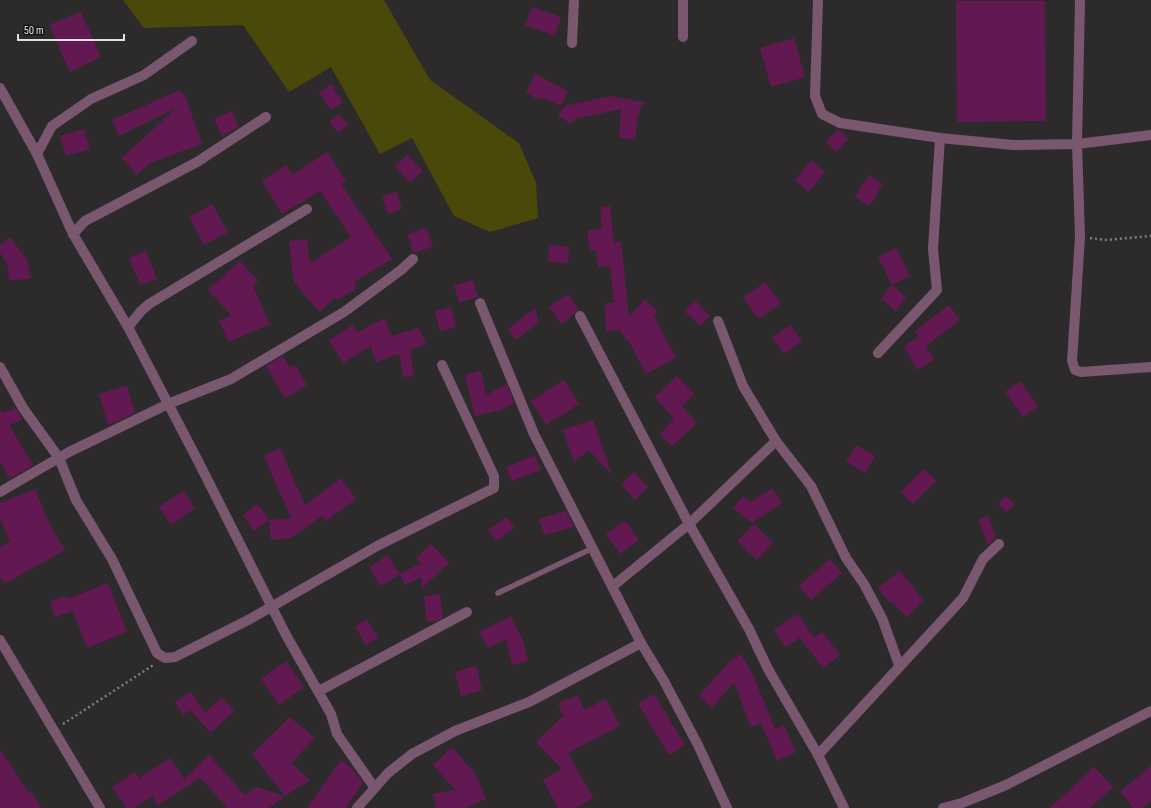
<svg xmlns="http://www.w3.org/2000/svg" width="1151" height="808" font-family="'Sofia Sans Condensed',sans-serif">
	<rect width="100%" height="100%" fill="#2d2a2c"/>
	<path fill="#4a490a" d="M 123,0 L 384,0 L 430,80 L 519,143 L 536,183 L 538,218 L 490,232 L 454,216 L 412,138 L 380,154 L 331,67 L 289,92 L 243,25 L 144,28 Z"/>
	<g fill="#621952">
		<path d="M 956,1 L 1045,1 L 1046,121 L 957,122 Z"/>
		<path d="M 532,7 L 561,17 L 555,36 L 525,25 Z"/>
		<path d="M 81,12 L 101,57 L 70,72 L 49,25 Z"/>
		<path d="M 794,38 L 805,77 L 771,87 L 760,48 Z"/>
		<path d="M 535,74 L 568,91 L 561,106 L 541,97 L 540,100 L 526,93 Z"/>
		<path d="M 331,84 L 343,102 L 331,110 L 319,93 Z"/>
		<path d="M 180,90 L 182,94 L 184,93 L 202,144 L 150,163 L 137,175 L 122,158 L 176,108 L 119,136 L 112,120 Z"/>
		<path d="M 611,96 L 648,103 L 641,105 L 639,115 L 638,115 L 635,140 L 619,138 L 621,109 L 574,119 L 571,124 L 558,116 L 564,106 Z"/>
		<path d="M 232,111 L 239,127 L 222,136 L 214,119 Z"/>
		<path d="M 339,114 L 348,125 L 338,133 L 329,122 Z"/>
		<path d="M 84,129 L 90,149 L 66,156 L 60,136 Z"/>
		<path d="M 838,129 L 848,139 L 836,152 L 826,142 Z"/>
		<path d="M 327,152 L 346,181 L 341,184 L 392,259 L 354,282 L 357,288 L 337,300 L 335,298 L 319,312 L 294,282 L 289,241 L 307,239 L 310,263 L 351,237 L 320,191 L 282,214 L 262,181 L 286,165 L 292,175 Z"/>
		<path d="M 407,155 L 423,171 L 410,183 L 395,166 Z"/>
		<path d="M 811,160 L 825,172 L 809,192 L 795,180 Z"/>
		<path d="M 869,175 L 883,184 L 869,206 L 855,197 Z"/>
		<path d="M 397,192 L 402,209 L 388,214 L 382,196 Z"/>
		<path d="M 212,204 L 228,232 L 204,245 L 189,217 Z"/>
		<path d="M 610,206 L 614,243 L 621,241 L 629,317 L 645,299 L 658,312 L 654,316 L 676,358 L 646,374 L 631,345 L 619,330 L 606,331 L 605,303 L 614,303 L 610,266 L 598,267 L 596,250 L 590,251 L 587,231 L 602,229 L 600,207 Z"/>
		<path d="M 427,228 L 433,247 L 413,253 L 408,234 Z"/>
		<path d="M 10,237 L 28,261 L 30,279 L 9,280 L 7,263 L 0,253 L 0,245 Z"/>
		<path d="M 549,245 L 569,247 L 568,263 L 548,262 Z"/>
		<path d="M 896,248 L 910,276 L 892,285 L 878,257 Z"/>
		<path d="M 146,251 L 157,279 L 140,285 L 129,258 Z"/>
		<path d="M 240,261 L 258,281 L 253,286 L 270,324 L 229,342 L 219,321 L 231,315 L 208,290 Z"/>
		<path d="M 473,280 L 478,297 L 459,303 L 454,285 Z"/>
		<path d="M 765,282 L 781,303 L 759,319 L 743,298 Z"/>
		<path d="M 892,285 L 906,297 L 896,311 L 881,299 Z"/>
		<path d="M 568,294 L 579,310 L 561,324 L 549,307 Z"/>
		<path d="M 695,300 L 710,316 L 700,326 L 684,311 Z"/>
		<path d="M 949,305 L 960,320 L 926,346 L 934,359 L 917,370 L 904,346 L 919,337 L 915,331 Z"/>
		<path d="M 451,307 L 456,327 L 440,331 L 435,311 Z"/>
		<path d="M 535,308 L 539,322 L 516,340 L 508,329 Z"/>
		<path d="M 385,318 L 391,336 L 419,328 L 426,344 L 410,350 L 414,376 L 403,377 L 399,354 L 376,362 L 371,346 L 343,363 L 329,340 L 353,325 L 357,332 Z"/>
		<path d="M 790,325 L 802,341 L 784,354 L 772,338 Z"/>
		<path d="M 283,356 L 290,368 L 295,365 L 307,385 L 285,398 L 266,366 Z"/>
		<path d="M 481,371 L 486,395 L 507,384 L 514,403 L 499,411 L 498,410 L 475,416 L 465,375 Z"/>
		<path d="M 677,376 L 694,394 L 682,406 L 697,423 L 672,446 L 660,434 L 674,419 L 655,397 Z"/>
		<path d="M 564,380 L 579,404 L 546,425 L 531,401 Z"/>
		<path d="M 1020,381 L 1038,406 L 1023,417 L 1005,392 Z"/>
		<path d="M 127,386 L 135,413 L 108,425 L 99,394 Z"/>
		<path d="M 16,408 L 22,420 L 9,425 L 33,465 L 10,479 L 0,462 L 0,409 L 2,413 Z"/>
		<path d="M 593,420 L 612,475 L 589,450 L 574,462 L 563,430 Z"/>
		<path d="M 857,445 L 875,456 L 865,473 L 846,461 Z"/>
		<path d="M 280,448 L 305,505 L 341,478 L 356,499 L 326,521 L 322,516 L 291,538 L 271,540 L 269,520 L 291,518 L 264,456 Z"/>
		<path d="M 535,455 L 541,470 L 512,481 L 506,467 Z"/>
		<path d="M 924,469 L 936,481 L 913,504 L 901,492 Z"/>
		<path d="M 634,472 L 648,487 L 635,500 L 621,485 Z"/>
		<path d="M 772,488 L 782,503 L 752,523 L 733,508 L 743,496 L 751,502 Z"/>
		<path d="M 35,489 L 49,523 L 65,550 L 4,584 L 0,576 L 0,547 L 10,542 L 0,518 L 0,503 Z"/>
		<path d="M 183,491 L 195,508 L 171,525 L 159,507 Z"/>
		<path d="M 1005,496 L 1015,504 L 1007,512 L 998,504 Z"/>
		<path d="M 258,504 L 269,520 L 254,531 L 243,515 Z"/>
		<path d="M 566,511 L 574,527 L 544,535 L 539,519 Z"/>
		<path d="M 988,516 L 996,538 L 988,545 L 978,520 Z"/>
		<path d="M 507,517 L 515,528 L 496,541 L 488,530 Z"/>
		<path d="M 625,521 L 639,540 L 620,554 L 606,534 Z"/>
		<path d="M 754,524 L 773,543 L 757,560 L 737,541 Z"/>
		<path d="M 431,544 L 449,563 L 422,588 L 421,577 L 405,585 L 400,574 L 421,563 L 416,558 Z"/>
		<path d="M 387,555 L 400,574 L 381,586 L 369,568 Z"/>
		<path d="M 830,559 L 842,573 L 811,600 L 799,586 Z"/>
		<path d="M 900,571 L 923,600 L 907,617 L 892,602 L 890,603 L 878,588 Z"/>
		<path d="M 108,583 L 127,632 L 87,648 L 73,611 L 55,617 L 50,601 L 67,596 L 68,599 Z"/>
		<path d="M 440,594 L 443,618 L 437,621 L 427,622 L 424,596 Z"/>
		<path d="M 798,614 L 814,638 L 822,632 L 840,655 L 823,668 L 800,638 L 785,647 L 774,630 Z"/>
		<path d="M 511,616 L 523,641 L 528,661 L 512,665 L 506,639 L 488,648 L 479,632 Z"/>
		<path d="M 367,619 L 378,638 L 366,645 L 355,627 Z"/>
		<path d="M 741,654 L 753,675 L 775,729 L 784,725 L 796,752 L 777,761 L 761,723 L 751,727 L 734,682 L 712,708 L 699,696 L 729,662 Z"/>
		<path d="M 286,661 L 304,687 L 279,705 L 261,679 Z"/>
		<path d="M 476,666 L 482,690 L 461,696 L 455,672 Z"/>
		<path d="M 191,692 L 205,713 L 222,697 L 234,711 L 211,733 L 190,710 L 183,715 L 175,702 Z"/>
		<path d="M 654,694 L 685,745 L 669,755 L 638,704 Z"/>
		<path d="M 578,695 L 584,710 L 606,699 L 620,726 L 568,753 L 593,798 L 575,808 L 558,808 L 543,780 L 562,769 L 536,742 L 563,716 L 558,703 Z"/>
		<path d="M 290,717 L 315,738 L 291,763 L 310,780 L 285,796 L 252,754 Z"/>
		<path d="M 452,747 L 476,775 L 486,799 L 465,808 L 436,808 L 433,794 L 455,790 L 433,765 Z"/>
		<path d="M 0,749 L 28,792 L 30,791 L 42,808 L 0,808 Z"/>
		<path d="M 209,755 L 245,795 L 256,787 L 285,796 L 269,808 L 228,808 L 200,778 L 158,805 L 152,796 L 134,808 L 127,808 L 112,787 L 135,772 L 139,778 L 170,758 L 184,779 Z"/>
		<path d="M 341,760 L 353,769 L 363,783 L 346,808 L 307,808 Z"/>
		<path d="M 1151,766 L 1151,801 L 1142,808 L 1133,808 L 1120,792 Z"/>
		<path d="M 1094,767 L 1113,787 L 1090,808 L 1050,808 Z"/>
	</g>
	<g fill="none" stroke-linecap="round" stroke-linejoin="round">
		<g stroke="#817f81" stroke-width="2.5" stroke-dasharray="2 3" stroke-linecap="butt">
			<path d="M 1090,238 L 1106,240 L 1151,236"/>
			<path d="M 63,724 L 155,664"/>
		</g>
		<path stroke="#79586f" stroke-width="5.5" d="M 498,593 L 593,548"/>
		<g stroke="#79586f" stroke-width="10">
			<path d="M 683,0 L 683,37"/>
			<path d="M 818,0 L 815,96 L 822,114 L 840,123 L 940,138 L 1013,145 L 1077,144 L 1151,135"/>
			<path d="M 1080,0 L 1077,144 L 1080,237 L 1072,361 L 1075,370 L 1081,372 L 1151,367"/>
			<path d="M 572,43 L 574,0"/>
			<path d="M 0,88 L 37,154 L 73,234 L 128,327 L 197,459 L 286,635 L 331,714 L 337,734 L 374,787"/>
			<path d="M 37,154 L 52,126 L 91,99 L 144,75 L 192,41"/>
			<path d="M 73,234 L 85,221 L 197,162 L 266,117"/>
			<path d="M 480,303 L 534,434 L 641,643 L 664,681 L 698,745 L 727,808"/>
			<path d="M 580,316 L 689,524 L 749,629 L 768,669 L 818,755 L 844,808"/>
			<path d="M 718,321 L 743,386 L 776,441 L 811,486 L 846,558 L 864,584 L 882,618 L 899,665"/>
			<path d="M 128,327 L 141,311 L 149,304 L 307,209"/>
			<path d="M 878,353 L 937,290 L 933,249 L 940,138"/>
			<path d="M 0,367 L 23,408 L 59,458 L 76,500 L 112,559 L 157,653 L 165,658 L 175,657 L 250,619 L 377,546 L 494,488 L 494,476 L 442,365"/>
			<path d="M 0,492 L 69,452 L 168,404 L 231,379 L 344,312 L 401,270 L 413,259"/>
			<path d="M 613,586 L 689,524 L 776,441"/>
			<path d="M 0,640 L 100,808"/>
			<path d="M 319,691 L 467,612"/>
			<path d="M 818,755 L 963,598 L 983,559 L 999,544"/>
			<path d="M 357,808 L 388,773 L 412,754 L 455,731 L 529,702 L 641,643"/>
			<path d="M 943,808 L 962,803 L 1006,785 L 1151,711"/>
		</g>
	</g>
	<path d="M18 34v6h106v-6" fill="none" stroke="#e2e1e2" stroke-width="2"/>
	<text x="24" y="34" font-size="12" fill="#e2e1e2" stroke="#151314" stroke-width="3" paint-order="stroke">50 m</text>
</svg>
